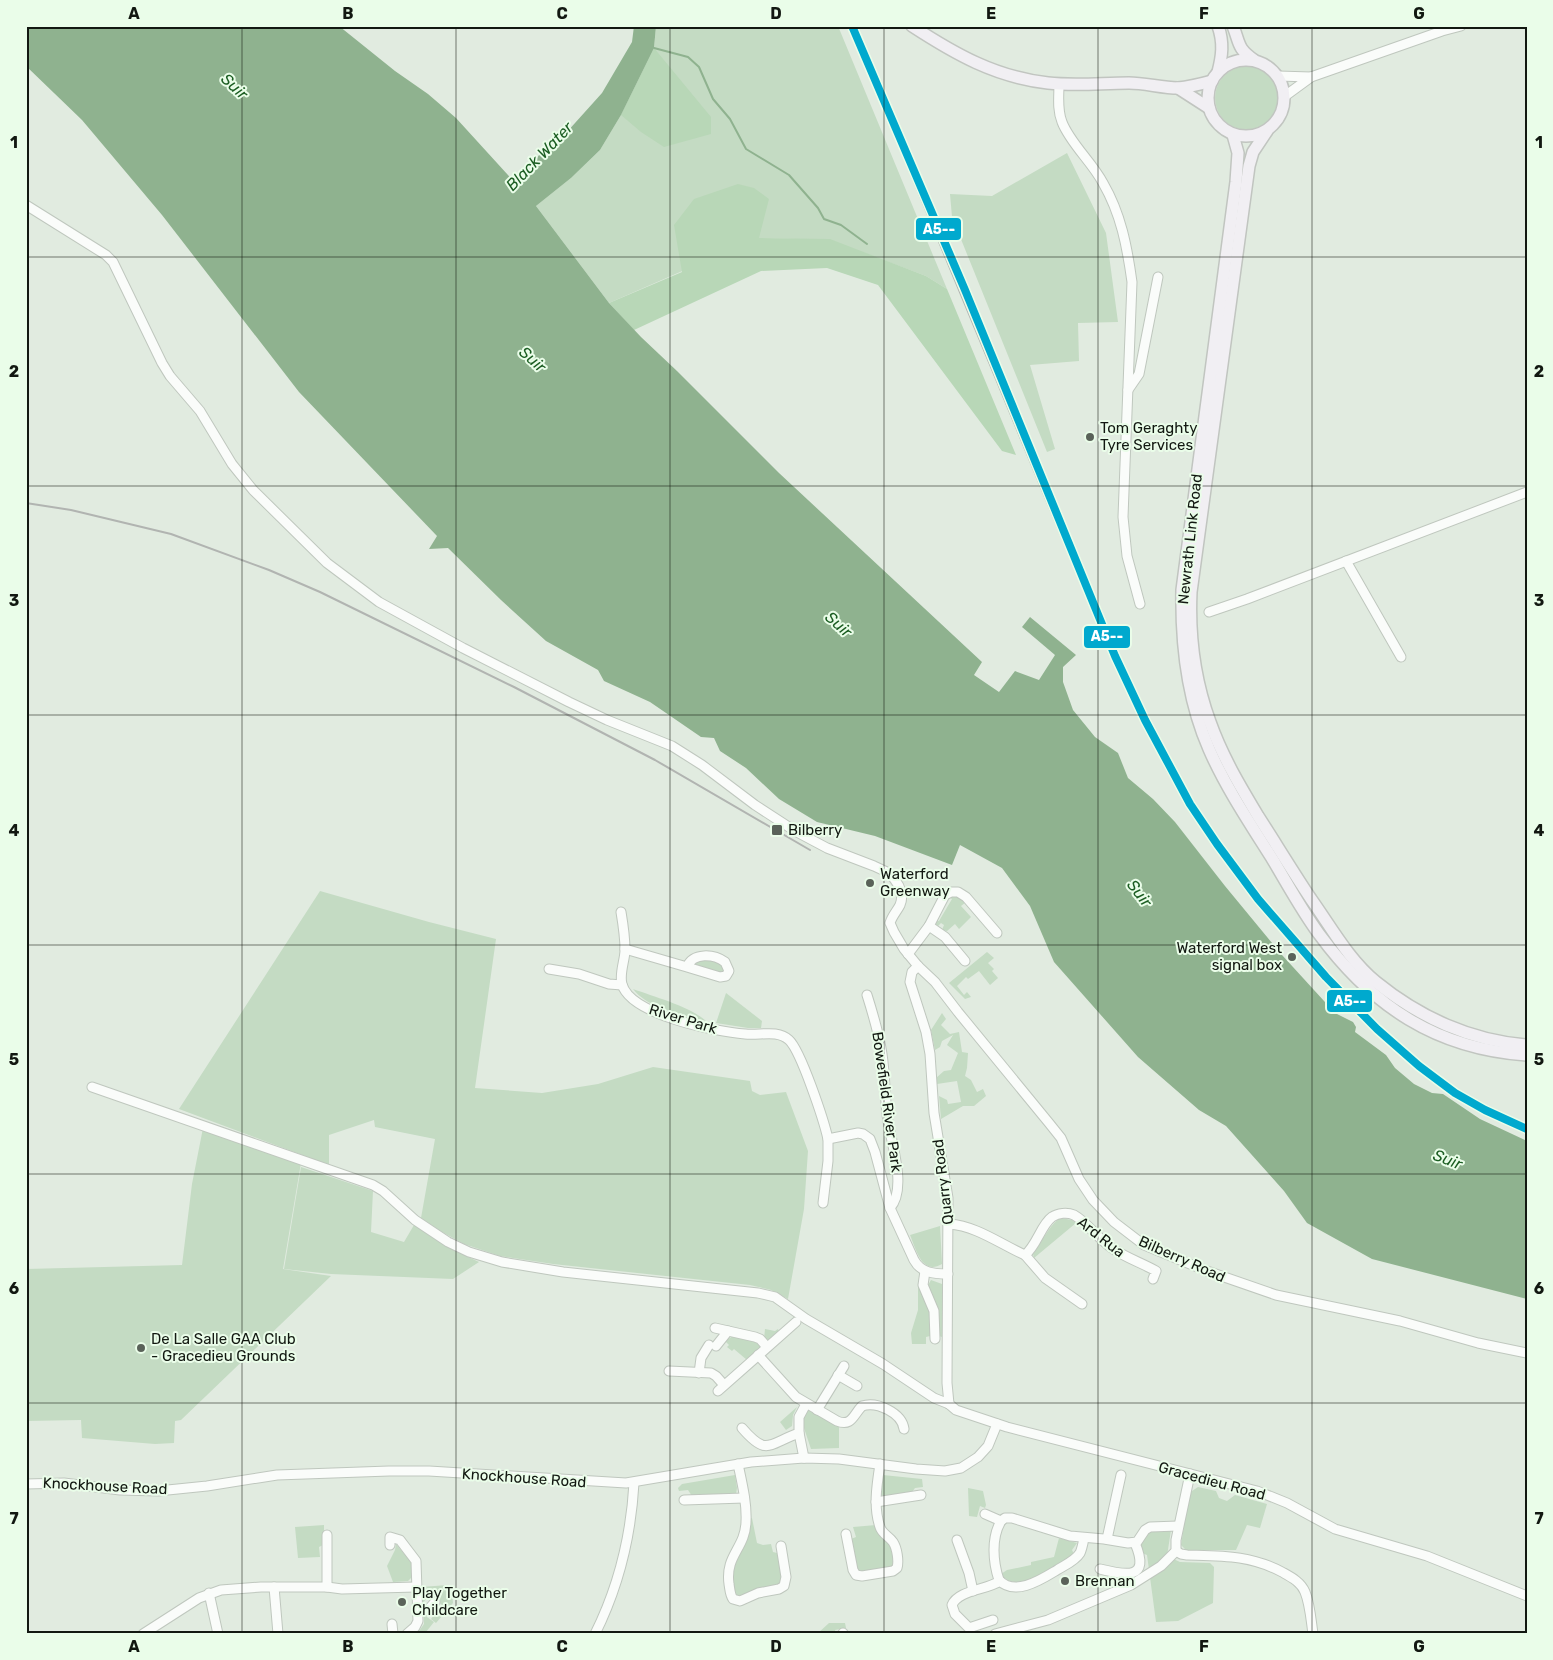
<svg xmlns="http://www.w3.org/2000/svg" width="1553" height="1660" font-family="Rubik,sans-serif">
	<rect width="100%" height="100%" fill="#e1ebe0"/>
	<g fill="#c4dbc3">
		<path d="M 656,26 L 838,26 L 947,289 L 926,276 L 830,240 L 758,238 L 609,303 L 536,206 L 571,178 L 600,150 L 621,115 L 654,49 Z"/>
		<circle cx="1247" cy="98" r="32"/>
		<path d="M 1067,153 L 1106,233 L 1118,322 L 1078,323 L 1079,361 L 1030,365 L 1055,449 L 1047,452 L 952,217 L 950,194 L 992,196 Z"/>
		<path d="M 320,891 L 429,922 L 496,939 L 475,1088 L 542,1093 L 598,1084 L 653,1067 L 750,1081 L 752,1091 L 760,1095 L 786,1092 L 808,1151 L 804,1209 L 788,1299 L 771,1290 L 750,1285 L 553,1264 L 500,1256 L 464,1244 L 442,1232 L 421,1218 L 435,1139 L 375,1127 L 374,1120 L 329,1135 L 329,1165 L 179,1109 Z"/>
		<path d="M 954,895 L 966,902 L 961,906 L 971,917 L 959,929 L 955,924 L 947,931 L 942,930 L 944,925 L 941,923 L 938,926 L 934,923 L 936,920 L 939,921 L 952,899 L 949,897 Z"/>
		<path d="M 987,952 L 994,958 L 988,963 L 994,969 L 992,971 L 998,978 L 990,985 L 979,971 L 968,979 L 966,977 L 957,986 L 964,995 L 967,992 L 971,997 L 965,999 L 949,983 Z"/>
		<path d="M 709,960 L 721,963 L 725,973 L 722,974 L 694,967 L 692,963 L 695,961 Z"/>
		<path d="M 633,989 C 655,997 691,1007 706,1021 C 681,1014 650,1010 633,989 Z"/>
		<path d="M 726,993 L 762,1021 L 761,1028 L 748,1028 L 716,1023 Z"/>
		<path d="M 942,1013 L 946,1019 L 941,1025 L 950,1034 L 959,1032 L 962,1052 L 968,1053 L 967,1068 L 965,1076 L 971,1080 L 977,1092 L 983,1089 L 986,1096 L 974,1106 L 963,1106 L 941,1119 L 939,1096 L 947,1100 L 948,1104 L 961,1102 L 957,1081 L 937,1084 L 936,1078 L 944,1071 L 951,1070 L 958,1053 L 947,1045 L 953,1035 L 942,1041 L 940,1047 L 935,1050 L 931,1030 Z"/>
		<path d="M 203,1128 L 301,1163 L 283,1269 L 331,1276 L 181,1420 L 175,1421 L 174,1443 L 155,1444 L 82,1438 L 81,1420 L 26,1421 L 26,1269 L 182,1265 L 192,1184 Z"/>
		<path d="M 301,1167 L 373,1191 L 371,1232 L 404,1242 L 414,1225 L 445,1246 L 479,1262 L 453,1279 L 331,1274 L 284,1269 Z"/>
		<path d="M 1061,1218 L 1072,1220 L 1076,1223 L 1034,1258 L 1033,1254 C 1041,1244 1050,1223 1061,1218 Z"/>
		<path d="M 940,1226 L 942,1264 C 922,1276 916,1249 910,1235 Z"/>
		<path d="M 931,1280 L 942,1284 L 942,1337 L 939,1336 L 938,1329 L 939,1312 L 927,1287 Z"/>
		<path d="M 918,1282 L 931,1311 L 931,1333 L 930,1336 L 926,1337 L 926,1344 L 912,1344 L 911,1333 L 918,1310 Z"/>
		<path d="M 765,1329 L 775,1331 L 778,1329 L 779,1332 C 774,1337 771,1341 764,1339 Z"/>
		<path d="M 733,1336 L 755,1340 L 760,1345 L 760,1349 L 747,1360 L 734,1349 L 732,1351 L 727,1347 L 729,1345 L 725,1341 Z"/>
		<path d="M 797,1407 L 793,1415 L 792,1426 L 786,1430 L 780,1422 Z"/>
		<path d="M 808,1410 L 839,1426 L 839,1448 L 811,1449 L 804,1428 L 801,1426 L 802,1419 Z"/>
		<path d="M 735,1475 L 737,1488 L 736,1494 L 692,1496 L 688,1490 L 679,1491 L 678,1488 L 682,1484 Z"/>
		<path d="M 883,1475 L 922,1479 L 923,1487 L 915,1488 L 912,1492 L 889,1497 L 881,1495 Z"/>
		<path d="M 1198,1487 L 1216,1491 L 1219,1498 L 1227,1501 L 1235,1495 L 1267,1504 L 1260,1528 L 1247,1525 L 1236,1550 L 1186,1550 L 1181,1545 L 1189,1493 Z"/>
		<path d="M 968,1488 L 983,1491 L 986,1505 L 985,1508 L 980,1506 L 977,1517 L 969,1516 Z"/>
		<path d="M 752,1518 L 757,1543 L 763,1545 L 771,1544 L 773,1552 L 777,1553 L 780,1556 L 783,1580 L 781,1581 L 778,1587 L 741,1598 L 734,1596 L 732,1566 L 749,1519 Z"/>
		<path d="M 324,1525 L 324,1542 L 323,1545 L 319,1547 L 320,1557 L 298,1558 L 295,1527 Z"/>
		<path d="M 876,1525 C 885,1536 899,1551 894,1567 L 860,1573 L 855,1569 L 851,1539 L 856,1537 L 853,1527 Z"/>
		<path d="M 1171,1530 L 1167,1556 L 1180,1562 L 1210,1563 L 1214,1567 L 1213,1603 L 1178,1621 L 1156,1622 L 1147,1555 L 1134,1550 L 1140,1546 L 1148,1532 Z"/>
		<path d="M 1059,1538 L 1077,1543 L 1072,1550 L 1074,1554 L 1072,1557 C 1056,1567 1016,1596 1001,1574 L 1007,1570 L 1031,1565 L 1031,1562 L 1054,1557 Z"/>
		<path d="M 396,1544 L 411,1562 L 411,1578 L 408,1581 L 393,1582 L 387,1566 L 395,1550 Z"/>
		<path d="M 448,1585 L 452,1593 L 453,1603 L 436,1623 L 431,1619 L 442,1605 L 431,1595 L 422,1603 L 421,1587 Z"/>
		<path d="M 424,1615 L 434,1622 L 426,1632 L 428,1634 L 417,1634 L 424,1624 Z"/>
		<path d="M 829,1623 L 845,1623 L 846,1628 L 835,1630 L 836,1634 L 817,1634 Z"/>
	</g>
	<g fill="#b8d7b7">
		<path d="M 654,48 L 711,117 L 711,134 L 664,147 L 641,132 L 621,115 Z"/>
		<path d="M 738,184 L 754,188 L 769,199 L 759,238 L 830,239 L 926,276 L 947,289 L 1016,455 L 1002,451 L 878,285 L 827,268 L 761,271 L 634,330 L 609,303 L 682,272 L 674,225 L 694,199 Z"/>
	</g>
	<path fill="#8fb28f" d="M 26,26 L 339,26 L 395,71 L 428,94 L 456,118 L 518,186 L 539,155 L 566,133 L 602,93 L 632,42 L 634,26 L 656,26 L 654,48 L 621,115 L 600,150 L 571,178 L 536,206 L 609,303 L 641,337 L 677,371 L 779,473 L 982,662 L 974,675 L 999,692 L 1015,671 L 1039,680 L 1055,655 L 1022,627 L 1030,617 L 1076,655 L 1063,667 L 1063,682 L 1073,710 L 1095,737 L 1118,753 L 1128,778 L 1153,799 L 1175,822 L 1225,886 L 1282,955 L 1335,1013 L 1353,1022 L 1356,1027 L 1355,1032 L 1386,1055 L 1395,1068 L 1414,1084 L 1432,1093 L 1443,1094 L 1480,1119 L 1527,1141 L 1527,1299 L 1372,1259 L 1307,1223 L 1284,1191 L 1226,1126 L 1199,1110 L 1138,1057 L 1054,962 L 1030,906 L 1002,868 L 960,845 L 952,865 L 875,836 L 817,822 L 779,799 L 746,768 L 720,751 L 714,738 L 701,737 L 650,702 L 604,681 L 598,670 L 546,641 L 501,600 L 448,548 L 429,549 L 437,536 L 299,392 L 162,215 L 82,120 L 26,66 Z"/>
	<g fill="none" stroke-linecap="round" stroke-linejoin="round">
		<path stroke="#8fb28f" stroke-width="2" d="M 654,48 L 688,57 L 699,67 L 713,99 L 730,119 L 746,149 L 789,175 L 818,208 L 824,219 L 841,225 L 867,244"/>
		<defs>
			<g id="minor">
				<path d="M 1278,76 L 1311,77"/>
				<path d="M 1059,84 C 1059,96 1057,110 1062,122 C 1070,143 1092,162 1103,183 C 1121,214 1127,246 1132,282 L 1123,517 L 1127,556 L 1140,604"/>
				<path d="M 1285,96 L 1311,77 L 1442,31 L 1461,26"/>
				<path d="M 26,205 L 106,255 L 113,262 L 162,363 L 170,376 L 200,411 L 232,464 L 253,490 L 327,563 L 379,602 L 463,648 L 569,702 L 607,720 L 672,746 L 702,765 L 755,805 L 795,831 L 827,848 L 874,866 L 889,873 C 897,881 905,893 900,905 C 897,911 892,916 890,923 L 894,932 L 904,949 L 918,966 L 935,982 L 958,1012 L 1049,1123 L 1061,1138 L 1079,1179 L 1093,1200 L 1114,1222 L 1144,1245 L 1207,1271 L 1276,1295 L 1400,1321 L 1478,1343 L 1527,1353"/>
				<path d="M 1128,390 L 1139,374 L 1158,277"/>
				<path d="M 1346,561 L 1401,657"/>
				<path d="M 1209,612 L 1247,599 L 1527,492"/>
				<path d="M 621,912 C 623,924 625,937 625,950 C 625,960 619,974 622,984 C 630,1015 717,1032 745,1034 C 759,1036 777,1029 789,1040 C 801,1051 824,1121 828,1139 L 858,1133 L 863,1134 L 870,1139 L 875,1152 L 890,1208 L 914,1260 C 921,1273 934,1274 948,1274"/>
				<path d="M 929,926 L 945,937 L 965,961"/>
				<path d="M 625,949 L 687,967 C 693,952 714,954 725,962 L 729,971 L 726,976 L 720,977 L 687,967"/>
				<path d="M 908,954 L 929,926 L 945,895 L 951,892 L 958,892 L 966,897 L 997,933"/>
				<path d="M 918,966 L 912,972 L 910,982 L 926,1032 L 930,1054 L 934,1113 L 948,1198 L 947,1383 L 949,1404"/>
				<path d="M 549,969 L 579,974 L 609,984 L 622,985"/>
				<path d="M 867,995 C 873,1014 879,1034 882,1054 C 885,1074 885,1095 887,1115 C 890,1140 908,1188 890,1208"/>
				<path d="M 92,1087 L 373,1185 L 383,1191 L 415,1220 L 448,1242 L 469,1252 L 502,1262 L 563,1272 L 758,1293 L 775,1297 L 806,1319 L 883,1364 L 934,1398 L 949,1404"/>
				<path d="M 823,1203 L 828,1161 L 828,1139"/>
				<path d="M 949,1224 C 977,1226 1000,1244 1025,1255 C 1037,1245 1041,1225 1052,1217 C 1058,1213 1067,1212 1074,1215 C 1088,1223 1098,1239 1112,1248 C 1126,1258 1142,1263 1156,1271 L 1153,1279"/>
				<path d="M 1025,1255 L 1045,1278 L 1082,1304"/>
				<path d="M 925,1271 L 923,1285 L 934,1311 L 935,1339"/>
				<path d="M 715,1328 L 755,1337 L 760,1339 L 767,1347"/>
				<path d="M 716,1346 L 728,1331"/>
				<path d="M 758,1355 L 796,1397 L 837,1421 C 852,1427 853,1415 862,1406 C 877,1401 902,1413 904,1429"/>
				<path d="M 669,1371 L 711,1373 L 716,1376 L 724,1385"/>
				<path d="M 699,1373 L 701,1358 L 709,1345"/>
				<path d="M 838,1375 L 857,1386"/>
				<path d="M 718,1391 L 796,1322"/>
				<path d="M 949,1404 L 956,1410 L 1007,1427 L 1257,1491 L 1287,1503 L 1335,1529 L 1427,1556 L 1527,1596"/>
				<path d="M 817,1410 L 844,1366"/>
				<path d="M 742,1428 C 767,1457 768,1444 799,1433 L 799,1417 L 806,1404"/>
				<path d="M 799,1433 L 804,1458"/>
				<path d="M 738,1464 C 742,1483 747,1503 746,1522 C 745,1549 725,1555 729,1584 C 730,1590 730,1595 733,1599 L 740,1601 L 758,1593 L 779,1589 L 784,1586 L 786,1577 L 781,1546"/>
				<path d="M 26,1484 L 64,1483 L 120,1490 L 158,1491 L 207,1486 L 277,1475 L 389,1471 L 429,1471 L 626,1483 L 751,1462 L 804,1458 L 839,1459 L 916,1469 L 945,1471 L 961,1468 L 978,1457 L 988,1446 L 997,1424"/>
				<path d="M 684,1500 L 744,1498"/>
				<path d="M 876,1502 L 921,1495"/>
				<path d="M 985,1514 L 1001,1521 L 1005,1518 L 1012,1518 L 1070,1536 L 1104,1539 L 1128,1543 L 1137,1542 L 1145,1530 L 1150,1527 L 1178,1526"/>
				<path d="M 1001,1521 C 991,1538 993,1562 999,1580 C 1015,1597 1042,1579 1057,1570 C 1065,1565 1075,1561 1080,1553 C 1082,1549 1083,1543 1084,1538"/>
				<path d="M 846,1534 L 853,1570 L 856,1575 L 862,1576 L 893,1571 L 897,1568 C 899,1561 897,1548 893,1542 C 889,1536 882,1534 880,1527 C 873,1507 877,1484 880,1464"/>
				<path d="M 327,1535 L 327,1587"/>
				<path d="M 1107,1539 L 1121,1475"/>
				<path d="M 957,1540 L 969,1573 L 973,1591"/>
				<path d="M 390,1545 L 390,1537 L 400,1540 L 416,1561 L 418,1621 L 415,1627 L 407,1634"/>
				<path d="M 1176,1551 L 1181,1554 L 1187,1555 C 1222,1556 1250,1555 1282,1572 C 1291,1577 1301,1582 1305,1592 C 1310,1604 1311,1620 1313,1634"/>
				<path d="M 1100,1569 C 1125,1575 1151,1581 1135,1543"/>
				<path d="M 274,1587 L 278,1634"/>
				<path d="M 209,1593 L 218,1634"/>
				<path d="M 418,1613 L 428,1610 L 435,1602"/>
				<path d="M 993,1620 L 969,1628 L 955,1614 L 952,1605 C 958,1590 987,1590 1000,1581"/>
				<path d="M 392,1624 L 393,1634"/>
				<path d="M 843,1633 L 843,1634"/>
				<path d="M 143,1634 L 199,1598 L 221,1590 L 261,1587 L 327,1587 L 342,1589 L 416,1587"/>
				<path d="M 595,1634 C 619,1586 631,1536 634,1483"/>
				<path d="M 995,1634 L 1048,1620 L 1131,1585 L 1161,1566 L 1176,1551 L 1176,1540 L 1190,1474"/>
			</g>
			<g id="major">
				<path d="M 912,26 C 955,54 995,77 1048,83 C 1075,86 1102,83 1129,83 C 1145,83 1162,88 1178,88 C 1190,87 1201,84 1212,81"/>
				<path d="M 1233,26 C 1240,44 1237,48 1254,60"/>
				<circle cx="1246" cy="98" r="38"/>
				<path d="M 1218,72 C 1222,56 1224,43 1218,26"/>
				<path d="M 1178,88 L 1209,108"/>
				<path d="M 1267,131 L 1253,152 L 1249,166 L 1191,592 C 1189,635 1195,681 1210,722 C 1222,756 1240,786 1258,816 C 1276,844 1293,872 1311,899 C 1331,927 1349,960 1376,982 C 1419,1017 1471,1041 1527,1045"/>
				<path d="M 1233,135 L 1238,153 L 1236,182 L 1182,590 C 1181,644 1187,699 1209,749 C 1226,788 1251,825 1273,860 C 1288,885 1302,911 1319,934 C 1372,1006 1436,1049 1527,1055"/>
			</g>
		</defs>
		<use href="#minor" stroke="#bfc7be" stroke-width="11"/>
		<use href="#major" stroke="#c1c5c0" stroke-width="14"/>
		<use href="#minor" stroke="#fafcfa" stroke-width="9"/>
		<use href="#major" stroke="#f1eff3" stroke-width="11"/>
		<g stroke="#b1b4b1" stroke-width="2">
			<path d="M 849,26 C 914,183 981,340 1045,497 C 1074,566 1102,635 1134,702 C 1158,754 1183,808 1222,851"/>
			<path d="M 26,503 L 71,510 L 171,534 L 269,570 L 320,592 L 514,687 L 655,760 L 810,850"/>
		</g>
		<defs>
			<path id="rail-1" d="M 852,26 L 965,290 L 1115,656 L 1145,720 L 1190,804 L 1217,844 L 1258,899 L 1326,977 L 1377,1029 L 1419,1066 L 1455,1093 L 1485,1110 L 1527,1129"/>
		</defs>
		<use href="#rail-1" stroke="#eafde9" stroke-width="11"/>
		<use href="#rail-1" stroke="#00a9ce" stroke-width="8"/>
	</g>
	<path fill="none" stroke="#121811" stroke-width="1" stroke-opacity="0.55" d="M 242,26 L 242,1634M 456,26 L 456,1634M 670,26 L 670,1634M 884,26 L 884,1634M 1098,26 L 1098,1634M 1312,26 L 1312,1634M 26,257 L 1527,257M 26,486 L 1527,486M 26,715 L 1527,715M 26,945 L 1527,945M 26,1174 L 1527,1174M 26,1403 L 1527,1403"/>
	<g fill="#5a6259" stroke="#eafde9" stroke-width="2">
		<circle cx="1090" cy="437" r="5"/>
		<rect x="771" y="824" width="12" height="12" rx="2.5"/>
		<circle cx="870" cy="883" r="5"/>
		<circle cx="1292" cy="957" r="5"/>
		<circle cx="141" cy="1348" r="5"/>
		<circle cx="1065" cy="1581" r="5"/>
		<circle cx="402" cy="1602" r="5"/>
	</g>
	<g text-anchor="middle" stroke-width="4" stroke-linejoin="round" paint-order="stroke">
		<g font-size="15" fill="#121811" stroke="#eafde9" text-anchor="start">
			<text x="1100" y="433">Tom Geraghty<tspan x="1100" dy="17">Tyre Services</tspan></text>
			<text x="788" y="835">Bilberry</text>
			<text x="880" y="879">Waterford<tspan x="880" dy="17">Greenway</tspan></text>
			<text x="1282" y="953" text-anchor="end">Waterford West<tspan x="1282" dy="17">signal box</tspan></text>
			<text x="151" y="1344">De La Salle GAA Club<tspan x="151" dy="17">- Gracedieu Grounds</tspan></text>
			<text x="1075" y="1586">Brennan</text>
			<text x="412" y="1598">Play Together<tspan x="412" dy="17">Childcare</tspan></text>
		</g>
		<g font-size="15" fill="#121811" stroke="#eafde9">
			<text transform="translate(1190 539) rotate(-84)" y="5">Newrath Link Road</text>
			<text transform="translate(683 1019) rotate(17)" y="5">River Park</text>
			<text transform="translate(887 1102) rotate(82)" y="5">Bowefield River Park</text>
			<text transform="translate(943 1182) rotate(-97)" y="5">Quarry Road</text>
			<text transform="translate(1101 1237) rotate(38)" y="5">Ard Rua</text>
			<text transform="translate(1182 1259) rotate(24)" y="5">Bilberry Road</text>
			<text transform="translate(524 1478) rotate(4)" y="5">Knockhouse Road</text>
			<text transform="translate(1212 1481) rotate(15)" y="5">Gracedieu Road</text>
			<text transform="translate(105 1486) rotate(3)" y="5">Knockhouse Road</text>
		</g>
		<g font-size="16" font-style="italic" fill="#1b5d22" stroke="#eafde9">
			<text transform="translate(235 86) rotate(43)" y="6">Suir</text>
			<text transform="translate(539 156) rotate(-46)" y="6">Black Water</text>
			<text transform="translate(533 359) rotate(41)" y="6">Suir</text>
			<text transform="translate(839 624) rotate(41)" y="6">Suir</text>
			<text transform="translate(1140 893) rotate(52)" y="6">Suir</text>
			<text transform="translate(1448 1159) rotate(21)" y="6">Suir</text>
		</g>
	</g>
	<g stroke="#eafde9" stroke-width="2">
		<rect x="915" y="217" width="47" height="24" rx="5" fill="#00a9ce"/>
		<rect x="1083" y="625" width="48" height="24" rx="5" fill="#00a9ce"/>
		<rect x="1326" y="989" width="47" height="24" rx="5" fill="#00a9ce"/>
	</g>
	<g font-size="14" text-anchor="middle" font-weight="bold" fill="#fff">
		<text x="939" y="234">A5--</text>
		<text x="1107" y="641">A5--</text>
		<text x="1350" y="1006">A5--</text>
	</g>
	<rect width="1553" height="1660" fill="none" stroke="#eafde9" stroke-width="55"/>
	<rect x="28" y="28" width="1498" height="1604" fill="none" stroke="#121811" stroke-width="2"/>
	<g font-size="16" text-anchor="middle" font-weight="bold" fill="#121811">
		<text x="134" y="19">A</text>
		<text x="348" y="19">B</text>
		<text x="562" y="19">C</text>
		<text x="776" y="19">D</text>
		<text x="991" y="19">E</text>
		<text x="1204" y="19">F</text>
		<text x="1419" y="19">G</text>
		<text x="14" y="148">1</text>
		<text x="1539" y="148">1</text>
		<text x="14" y="377">2</text>
		<text x="1539" y="377">2</text>
		<text x="14" y="606">3</text>
		<text x="1539" y="606">3</text>
		<text x="14" y="836">4</text>
		<text x="1539" y="836">4</text>
		<text x="14" y="1065">5</text>
		<text x="1539" y="1065">5</text>
		<text x="14" y="1294">6</text>
		<text x="1539" y="1294">6</text>
		<text x="14" y="1524">7</text>
		<text x="1539" y="1524">7</text>
		<text x="134" y="1652">A</text>
		<text x="348" y="1652">B</text>
		<text x="562" y="1652">C</text>
		<text x="776" y="1652">D</text>
		<text x="991" y="1652">E</text>
		<text x="1204" y="1652">F</text>
		<text x="1419" y="1652">G</text>
	</g>
</svg>
